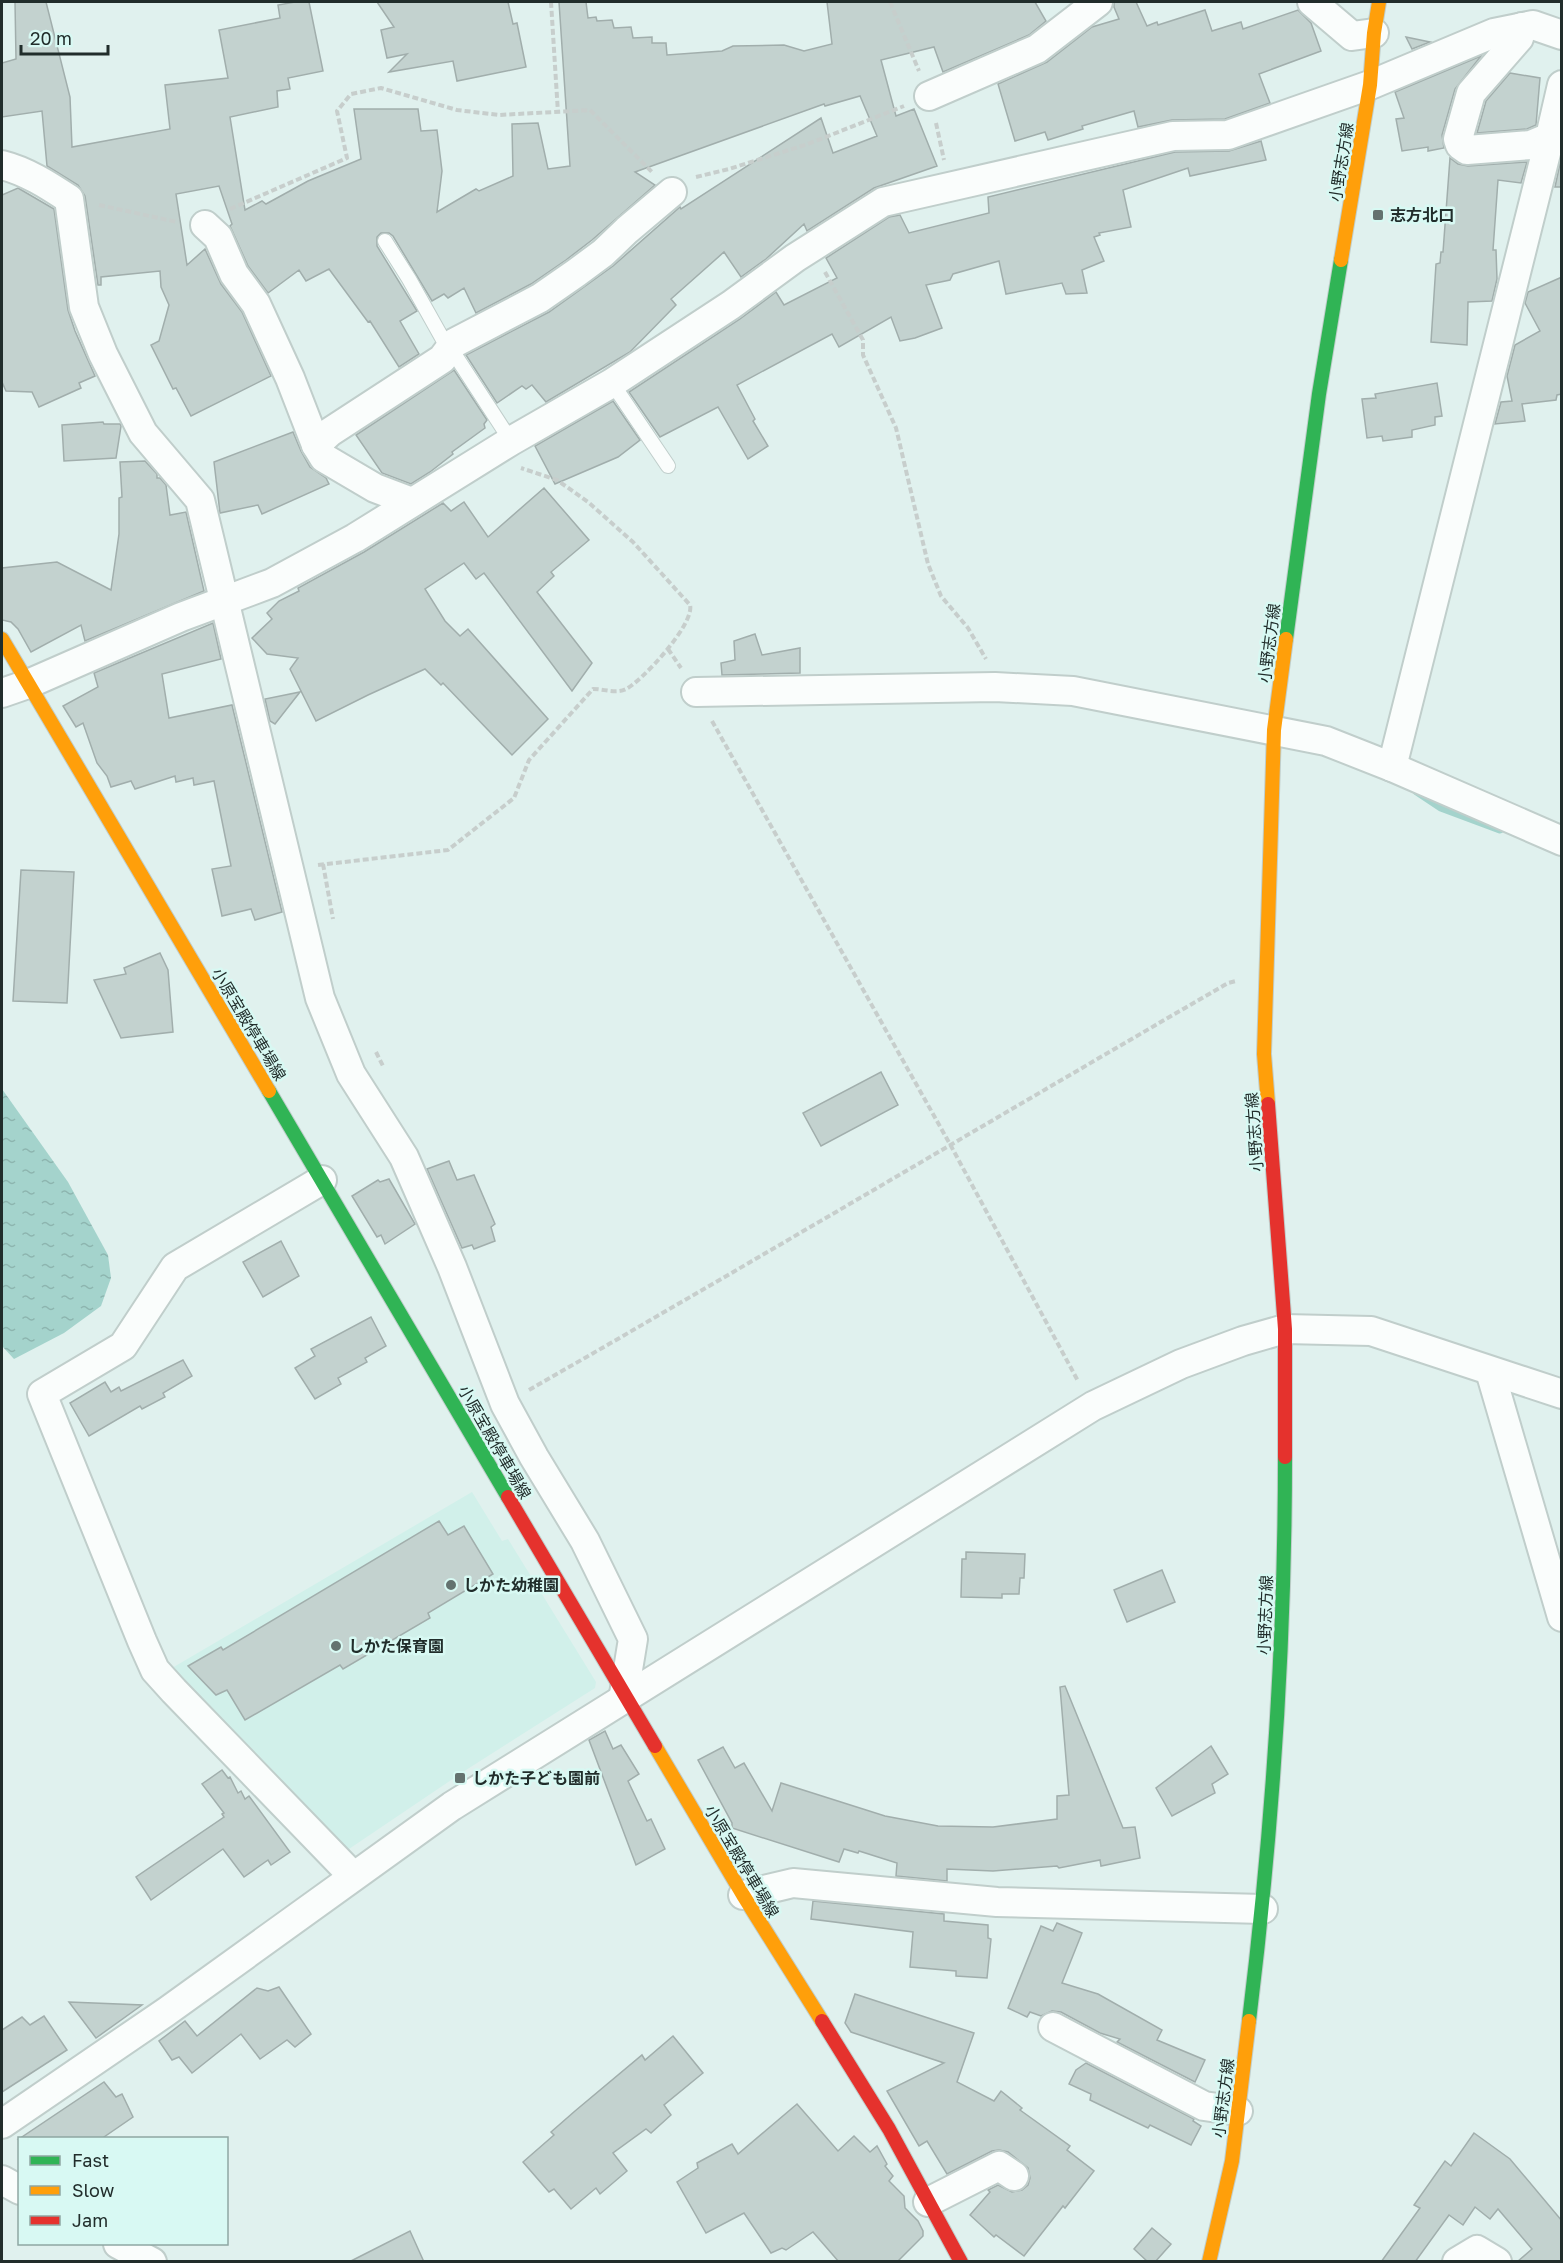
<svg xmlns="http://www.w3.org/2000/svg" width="1563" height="2263" font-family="'Golos Text','Noto Sans JP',sans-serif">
	<defs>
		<pattern id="water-ripples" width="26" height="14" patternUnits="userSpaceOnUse" patternTransform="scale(1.5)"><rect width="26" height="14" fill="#a4d3cc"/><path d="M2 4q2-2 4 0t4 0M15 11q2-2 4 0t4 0" fill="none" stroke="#8db5af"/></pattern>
	</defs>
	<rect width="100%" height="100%" fill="#e0f1ee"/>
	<path fill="#d1f0ea" d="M 472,1492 L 502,1541 L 508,1539 L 596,1682 L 595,1688 L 466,1770 L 346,1851 L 172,1668 Z"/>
	<path fill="url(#water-ripples)" d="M 2,1089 L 68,1182 L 108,1255 L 111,1278 L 101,1306 L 64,1333 L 14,1359 L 2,1346 Z"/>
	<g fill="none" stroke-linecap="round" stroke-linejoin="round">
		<path stroke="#a4d3cc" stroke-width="9" d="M 1417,791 L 1441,807 L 1500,829"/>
	</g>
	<g fill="#c3d2cf" stroke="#a1aeac" stroke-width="1.5">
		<path d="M 15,2 L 46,2 L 70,97 L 72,147 L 170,129 L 165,85 L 228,78 L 219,30 L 280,18 L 278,5 L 295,2 L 309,2 L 323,71 L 288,78 L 290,89 L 277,91 L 278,107 L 230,117 L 245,210 L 262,201 L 266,204 L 308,181 L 361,159 L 354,109 L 418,109 L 421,131 L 437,130 L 442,171 L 437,212 L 476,189 L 479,191 L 513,176 L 512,124 L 538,123 L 548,169 L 570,166 L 559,2 L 586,2 L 588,18 L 596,17 L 597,21 L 612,20 L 614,28 L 631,27 L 633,38 L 652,37 L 652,43 L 666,43 L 667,55 L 722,51 L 733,46 L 784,45 L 804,51 L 832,44 L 827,2 L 1035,2 L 1046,21 L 1029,35 L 943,72 L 934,47 L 881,60 L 896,116 L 914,109 L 937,166 L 874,188 L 807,231 L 804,224 L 766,259 L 741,277 L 724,252 L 671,299 L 676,305 L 630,352 L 546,402 L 532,385 L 526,389 L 522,386 L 497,403 L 466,355 L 549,312 L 613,266 L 680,207 L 681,209 L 821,118 L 833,153 L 877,136 L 860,96 L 825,106 L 824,104 L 635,172 L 655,185 L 592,240 L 566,260 L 531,284 L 476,313 L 464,288 L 448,298 L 444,294 L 432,301 L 393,236 L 389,233 L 381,233 L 377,237 L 377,246 L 417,311 L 400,321 L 419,354 L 399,367 L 370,321 L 368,322 L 329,269 L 306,281 L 299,270 L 268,293 L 248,266 L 230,226 L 232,224 L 219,186 L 176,194 L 187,265 L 205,249 L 221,284 L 242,312 L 271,376 L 191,416 L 176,388 L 173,389 L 151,345 L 159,341 L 169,305 L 161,287 L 160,271 L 101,277 L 101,285 L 98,285 L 85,196 L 78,185 L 47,166 L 42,111 L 2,117 L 2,63 L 16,59 Z"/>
		<path d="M 377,2 L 508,2 L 513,24 L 517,23 L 526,67 L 457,81 L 453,61 L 389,72 L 407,54 L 387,58 L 381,30 L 394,27 Z"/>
		<path d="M 1114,2 L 1136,2 L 1147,26 L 1157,22 L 1158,25 L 1205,10 L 1212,31 L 1241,22 L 1243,29 L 1298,10 L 1311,23 L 1321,51 L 1259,74 L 1270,103 L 1225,119 L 1172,120 L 1138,127 L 1134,111 L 1082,126 L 1083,129 L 1048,140 L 1045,132 L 1015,141 L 998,84 L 1047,62 L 1092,27 L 1119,19 L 1114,7 Z"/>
		<path d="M 1406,37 L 1430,42 L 1412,49 Z"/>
		<path d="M 1481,56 L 1455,89 L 1442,135 L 1444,148 L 1428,151 L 1428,147 L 1402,151 L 1396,119 L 1404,118 L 1395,92 Z"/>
		<path d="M 1510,73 L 1540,78 L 1536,125 L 1527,129 L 1477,133 L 1486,101 Z"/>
		<path d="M 1261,141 L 1266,160 L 1190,176 L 1188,168 L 1123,190 L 1131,227 L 1099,233 L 1100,235 L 1094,237 L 1104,261 L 1082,270 L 1087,293 L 1066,294 L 1062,283 L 1006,294 L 999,261 L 953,274 L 950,280 L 926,285 L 942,328 L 915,338 L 900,341 L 891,317 L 839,347 L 832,334 L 737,385 L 755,419 L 753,421 L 768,446 L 748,459 L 718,407 L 660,437 L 629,392 L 740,319 L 776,292 L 784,305 L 837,278 L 826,258 L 889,217 L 900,215 L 909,233 L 989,213 L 988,197 L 1175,152 L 1229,151 Z"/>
		<path d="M 1450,158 L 1458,164 L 1468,166 L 1527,162 L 1521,183 L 1498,180 L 1493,250 L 1496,250 L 1497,279 L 1492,301 L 1468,302 L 1467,345 L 1431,342 L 1436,264 L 1440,263 L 1441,252 L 1443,252 Z"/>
		<path d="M 1561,159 L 1562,187 L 1555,187 Z"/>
		<path d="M 18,188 L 54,209 L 68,310 L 75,331 L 95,376 L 79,383 L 81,388 L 39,407 L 32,392 L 6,391 L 2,382 L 2,195 Z"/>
		<path d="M 1562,277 L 1562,394 L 1557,395 L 1556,400 L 1522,404 L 1525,421 L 1495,424 L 1501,402 L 1512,401 L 1507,376 L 1515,345 L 1540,331 L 1525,303 L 1528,292 Z"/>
		<path d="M 454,370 L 487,420 L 484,424 L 485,428 L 452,452 L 453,454 L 430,472 L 411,484 L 382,473 L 356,435 Z"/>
		<path d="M 1437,383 L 1442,416 L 1435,417 L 1435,425 L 1412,430 L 1412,437 L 1383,441 L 1382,436 L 1367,438 L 1362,399 L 1376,398 L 1375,394 Z"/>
		<path d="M 613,401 L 640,440 L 618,457 L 555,484 L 535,446 Z"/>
		<path d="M 103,422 L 104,424 L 120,424 L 121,426 L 116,458 L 64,461 L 62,425 Z"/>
		<path d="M 293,432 L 301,451 L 310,467 L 326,478 L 329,484 L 262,514 L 258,505 L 220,513 L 214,462 Z"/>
		<path d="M 145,461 L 157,474 L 157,478 L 160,478 L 166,485 L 170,515 L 186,512 L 204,591 L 85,641 L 81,625 L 31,652 L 18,629 L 11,622 L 2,620 L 2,568 L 57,562 L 111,590 L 119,534 L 119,498 L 122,497 L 120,462 Z"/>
		<path d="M 544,488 L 589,540 L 551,572 L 554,576 L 537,592 L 592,663 L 572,691 L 484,573 L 476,579 L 464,563 L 425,589 L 445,621 L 460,636 L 468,629 L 548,719 L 512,755 L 443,683 L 441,685 L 425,669 L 368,695 L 316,721 L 290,669 L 298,658 L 267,654 L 252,638 L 272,619 L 267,613 L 279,601 L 299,591 L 298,588 L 364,552 L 443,503 L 451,511 L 464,502 L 488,537 Z"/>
		<path d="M 213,623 L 221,659 L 162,674 L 169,718 L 232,705 L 282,912 L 255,920 L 251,909 L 222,916 L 212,869 L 231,866 L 214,781 L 194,785 L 193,778 L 176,782 L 175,776 L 135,789 L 131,781 L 111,787 L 107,776 L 97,763 L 83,723 L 76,727 L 63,706 L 98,687 L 94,673 Z"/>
		<path d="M 755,634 L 762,655 L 800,648 L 800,673 L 722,675 L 721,663 L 735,660 L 734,641 Z"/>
		<path d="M 300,692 L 275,724 L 270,721 L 265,699 Z"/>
		<path d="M 21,870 L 74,872 L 67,1003 L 13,1001 Z"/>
		<path d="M 160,953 L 168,970 L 173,1032 L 121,1038 L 94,980 L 126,974 L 124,968 Z"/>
		<path d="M 881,1072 L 898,1105 L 821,1146 L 803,1113 Z"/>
		<path d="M 449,1161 L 457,1180 L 474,1175 L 495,1224 L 491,1227 L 495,1241 L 474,1249 L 472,1245 L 462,1248 L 427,1169 Z"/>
		<path d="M 389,1179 L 415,1224 L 385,1244 L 381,1235 L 377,1237 L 352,1196 L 378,1180 L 380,1182 Z"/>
		<path d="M 281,1241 L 299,1276 L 263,1297 L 243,1262 Z"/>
		<path d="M 371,1317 L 386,1346 L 365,1358 L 367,1362 L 338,1378 L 341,1384 L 315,1399 L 295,1368 L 315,1356 L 311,1349 Z"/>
		<path d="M 183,1360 L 192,1376 L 163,1393 L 165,1397 L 142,1409 L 140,1406 L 89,1436 L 70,1403 L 105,1382 L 111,1392 L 119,1387 L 121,1391 Z"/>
		<path d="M 439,1521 L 448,1535 L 464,1526 L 493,1574 L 428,1613 L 430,1618 L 343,1669 L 340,1665 L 245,1720 L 227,1690 L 216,1695 L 188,1666 L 221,1647 L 223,1650 Z"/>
		<path d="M 966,1552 L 1025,1554 L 1024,1578 L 1020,1578 L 1019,1594 L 1002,1594 L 1002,1598 L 961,1597 L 962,1559 L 966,1559 Z"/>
		<path d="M 1162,1570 L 1175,1602 L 1127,1622 L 1114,1590 Z"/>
		<path d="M 1065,1686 L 1123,1828 L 1135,1827 L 1140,1858 L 1101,1866 L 1100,1860 L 1059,1868 L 1057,1866 L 993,1871 L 947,1869 L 947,1881 L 896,1876 L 897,1863 L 859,1851 L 858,1853 L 844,1849 L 839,1862 L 732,1828 L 732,1823 L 698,1760 L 723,1747 L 735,1768 L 744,1763 L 772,1811 L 781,1783 L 885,1816 L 938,1826 L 993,1827 L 1057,1819 L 1057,1796 L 1069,1795 L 1060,1687 Z"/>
		<path d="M 605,1731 L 613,1749 L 621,1745 L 639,1774 L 628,1781 L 647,1821 L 651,1819 L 665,1849 L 636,1865 L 589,1740 Z"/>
		<path d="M 1211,1746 L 1228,1774 L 1212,1784 L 1215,1793 L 1172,1816 L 1156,1788 Z"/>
		<path d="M 222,1770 L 228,1778 L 230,1777 L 238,1793 L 241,1791 L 245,1799 L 249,1796 L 290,1852 L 271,1865 L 268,1860 L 244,1877 L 223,1849 L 151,1900 L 136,1877 L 224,1817 L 222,1814 L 224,1813 L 202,1784 Z"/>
		<path d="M 813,1901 L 944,1914 L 944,1921 L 988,1925 L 988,1938 L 991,1939 L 987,1978 L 956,1976 L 956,1971 L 910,1967 L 913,1932 L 811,1919 Z"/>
		<path d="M 1057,1923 L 1082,1933 L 1062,1983 L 1098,1994 L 1162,2030 L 1157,2040 L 1205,2060 L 1195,2082 L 1117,2042 L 1120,2039 L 1100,2033 L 1061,2012 L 1052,2011 L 1041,2016 L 1030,2012 L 1027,2017 L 1008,2008 L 1041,1926 L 1053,1931 Z"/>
		<path d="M 279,1987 L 311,2034 L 295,2047 L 287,2040 L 260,2059 L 241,2034 L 192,2073 L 179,2057 L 172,2060 L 159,2041 L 185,2021 L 197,2036 L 257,1988 L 268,1991 Z"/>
		<path d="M 855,1994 L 974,2033 L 957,2082 L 994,2101 L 1001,2091 L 1022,2108 L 1020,2110 L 1070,2146 L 1067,2150 L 1094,2171 L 1065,2208 L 1063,2206 L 1024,2256 L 996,2235 L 994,2237 L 970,2215 L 990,2192 L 988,2190 L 998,2185 L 1012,2192 L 1022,2190 L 1028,2185 L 1030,2178 L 1028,2168 L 1008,2152 L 999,2150 L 992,2151 L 947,2174 L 927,2141 L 919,2146 L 887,2091 L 944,2063 L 851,2032 L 845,2023 Z"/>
		<path d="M 69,2002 L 142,2005 L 96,2038 Z"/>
		<path d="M 44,2016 L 67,2050 L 2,2092 L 2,2030 L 22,2017 L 30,2025 Z"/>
		<path d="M 673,2036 L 703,2073 L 664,2105 L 671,2115 L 651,2133 L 646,2129 L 613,2153 L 627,2171 L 600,2194 L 596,2188 L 571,2209 L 554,2189 L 549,2192 L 523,2162 L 554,2135 L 551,2132 L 575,2111 L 642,2055 L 645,2060 Z"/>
		<path d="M 1086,2063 L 1194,2119 L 1193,2121 L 1201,2126 L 1191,2145 L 1150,2125 L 1148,2128 L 1090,2100 L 1091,2094 L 1069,2084 L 1076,2070 Z"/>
		<path d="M 104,2082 L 116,2097 L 122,2094 L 133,2117 L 101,2139 L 19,2139 Z"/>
		<path d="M 797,2104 L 838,2151 L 854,2136 L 870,2152 L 877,2146 L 887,2164 L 885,2166 L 893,2176 L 889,2181 L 904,2196 L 905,2208 L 918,2221 L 923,2231 L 923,2236 L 897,2262 L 839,2262 L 813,2232 L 786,2250 L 782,2248 L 771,2253 L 744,2213 L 706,2233 L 677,2182 L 698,2168 L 697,2163 L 732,2144 L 738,2154 Z"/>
		<path d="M 1474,2133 L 1510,2159 L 1562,2221 L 1562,2262 L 1517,2262 L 1532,2249 L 1498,2209 L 1490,2219 L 1475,2207 L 1463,2225 L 1449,2215 L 1415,2262 L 1381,2262 L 1420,2208 L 1414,2205 L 1445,2161 L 1451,2166 Z"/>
		<path d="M 1152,2228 L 1171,2244 L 1155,2262 L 1148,2262 L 1134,2249 Z"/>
		<path d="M 410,2231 L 424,2262 L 349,2262 Z"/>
	</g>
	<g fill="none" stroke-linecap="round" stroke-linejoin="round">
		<defs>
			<g id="lane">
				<path d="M 385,241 L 409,279 L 446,345 L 457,358 L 511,441"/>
				<path d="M 612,383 L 668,466"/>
			</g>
			<g id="street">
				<path d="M 1312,2 L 1352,36 L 1374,33"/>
				<path d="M 1522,27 L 1519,38 L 1471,93 L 1458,139 L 1460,145 L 1467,150 L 1531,145 L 1550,137 L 1562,85"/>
				<path d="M 929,96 L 1037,49 L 1098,2"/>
				<path d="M 2,165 C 26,171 48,185 69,199 L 84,307 L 103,354 L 143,433 L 200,500 L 320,998 L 351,1074 L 404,1157 L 452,1267 L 505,1404 L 534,1457 L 585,1541 L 633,1639 L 624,1694"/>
				<path d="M 205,225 L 218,237 L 234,274 L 256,304 L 290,378 L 316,445 L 324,458 L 375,488 L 412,502"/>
				<path d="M 316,445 L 330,432 L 442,359 L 454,343 L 540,298 L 576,273 L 603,253 L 627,230 L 672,192"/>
				<path d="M 696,692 L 995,687 L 1073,691 L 1326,741 L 1392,767 L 1562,841"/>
				<path d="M 2,693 L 28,684 L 181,617 L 272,583 L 355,538 L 511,441 L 612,383 L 731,305 L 795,258 L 883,202 L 1173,136 L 1228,135 L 1370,85 L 1494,33 L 1533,25 L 1562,35"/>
				<path d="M 1392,767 L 1550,137 L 1562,135"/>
				<path d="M 322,1180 L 175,1267 L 123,1346 L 42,1394 L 142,1641 L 155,1670 L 174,1691 L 353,1876"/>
				<path d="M 1490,1371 L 1562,1617"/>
				<path d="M 743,1895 L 793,1883 L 997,1902 L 1263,1909"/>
				<path d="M 1053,2027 L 1204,2106 L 1238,2111"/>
				<path d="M 2,2124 L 166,2012 L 452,1806 L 1093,1406 L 1181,1364 L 1243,1341 L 1285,1329 L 1371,1331 L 1562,1394"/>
				<path d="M 2,2180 L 20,2190"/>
				<path d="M 928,2202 L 999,2166 L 1014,2176"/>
				<path d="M 118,2244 L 152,2262"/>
				<path d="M 1457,2262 L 1477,2250 L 1497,2262"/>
			</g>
			<g id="fast">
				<path d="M 1286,639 L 1319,394 L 1341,260"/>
				<path d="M 269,1091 L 508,1497"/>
				<path d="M 1249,2021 C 1272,1834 1285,1645 1285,1457"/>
			</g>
			<g id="slow">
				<path d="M 1341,260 L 1370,85 L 1374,33 L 1379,2"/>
				<path d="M 2,639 L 269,1091"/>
				<path d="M 1268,1104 L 1264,1054 L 1274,730 L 1286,639"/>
				<path d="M 655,1746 L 743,1895 L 822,2021"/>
				<path d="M 1209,2262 L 1232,2161 L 1249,2021"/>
			</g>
			<g id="jam">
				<path d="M 1268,1104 L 1285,1329 L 1285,1457"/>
				<path d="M 508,1497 L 655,1746"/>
				<path d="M 822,2021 L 889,2129 L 961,2262"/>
			</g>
		</defs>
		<use href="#lane" stroke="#c0cecb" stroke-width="16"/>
		<use href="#street" stroke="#c0cecb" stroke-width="32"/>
		<use href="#fast" stroke="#c0cecb" stroke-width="16"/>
		<use href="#slow" stroke="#c0cecb" stroke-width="16"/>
		<use href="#jam" stroke="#c0cecb" stroke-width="16"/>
		<g stroke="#c7cecc" stroke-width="4" stroke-dasharray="6 3" stroke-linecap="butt">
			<path d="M 551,2 L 558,113"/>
			<path d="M 890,2 L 919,71"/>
			<path d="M 936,123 L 944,160"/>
			<path d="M 696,177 L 729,169 L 808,144 L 904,106"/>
			<path d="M 99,205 L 177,222"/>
			<path d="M 230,209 L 347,158 L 337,111 L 351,94 L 381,88 L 457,110 L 499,115 L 590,110 L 653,173"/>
			<path d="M 825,272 L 863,340 L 863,355 L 896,428 L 928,564 L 941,596 L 968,628 L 986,659"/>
			<path d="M 668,649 L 681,668"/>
			<path d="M 712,721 L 951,1146 L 1078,1381"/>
			<path d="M 323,864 L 333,919"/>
			<path d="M 318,865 L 448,850 L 514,798 L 529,760 L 593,689 C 604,689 616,694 626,689 C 642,681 695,624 690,605 L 633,542 L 588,502 L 557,480 L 521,468"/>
			<path d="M 376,1052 L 383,1066"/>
			<path d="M 529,1390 C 763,1256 995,1118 1228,983 L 1236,981"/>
		</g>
		<use href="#lane" stroke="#fafdfc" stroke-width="14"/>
		<use href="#street" stroke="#fafdfc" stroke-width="28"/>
		<use href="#fast" stroke="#30b455" stroke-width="14"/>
		<use href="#slow" stroke="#ff9f0a" stroke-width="14"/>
		<use href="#jam" stroke="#e5322d" stroke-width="14"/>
	</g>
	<g fill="#64726f" stroke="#d8f9f3" stroke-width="2">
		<rect x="1372" y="209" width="12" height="12" rx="3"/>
		<circle cx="451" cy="1585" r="6"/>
		<circle cx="336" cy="1646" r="6"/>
		<rect x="454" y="1772" width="12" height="12" rx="3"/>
	</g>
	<g text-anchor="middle" stroke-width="5" stroke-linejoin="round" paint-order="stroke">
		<g font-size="16" fill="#212d2b" stroke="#d8f9f3">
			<text transform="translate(1341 162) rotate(-81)" y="6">小野志方線</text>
			<text transform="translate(1269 643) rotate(-83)" y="6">小野志方線</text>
			<text transform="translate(249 1024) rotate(59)" y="6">小原宝殿停車場線</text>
			<text transform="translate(1254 1132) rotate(-94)" y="6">小野志方線</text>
			<text transform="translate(495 1442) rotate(60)" y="6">小原宝殿停車場線</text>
			<text transform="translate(1265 1615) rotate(-88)" y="6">小野志方線</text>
			<text transform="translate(742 1861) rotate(59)" y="6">小原宝殿停車場線</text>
			<text transform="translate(1223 2098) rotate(-83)" y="6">小野志方線</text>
		</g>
		<g font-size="16" font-weight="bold" fill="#212d2b" stroke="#d8f9f3" text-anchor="start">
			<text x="1390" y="221">志方北口</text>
			<text x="463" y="1591">しかた幼稚園</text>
			<text x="348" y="1652">しかた保育園</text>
			<text x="472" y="1784">しかた子ども園前</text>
		</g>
	</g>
	<rect width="1563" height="2263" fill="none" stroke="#212d2b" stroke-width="6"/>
	<rect x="18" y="2137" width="210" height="108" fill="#d8f9f3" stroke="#8fa7a3" stroke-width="1.5"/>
	<rect x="30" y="2156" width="30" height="9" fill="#30b455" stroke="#8fa7a3" stroke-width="1.5"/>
	<text x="72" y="2167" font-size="18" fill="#212d2b">Fast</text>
	<rect x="30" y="2186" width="30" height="9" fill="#ff9f0a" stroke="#8fa7a3" stroke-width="1.5"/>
	<text x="72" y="2197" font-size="18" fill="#212d2b">Slow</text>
	<rect x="30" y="2216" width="30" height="9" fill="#e5322d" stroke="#8fa7a3" stroke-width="1.5"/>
	<text x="72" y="2227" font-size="18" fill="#212d2b">Jam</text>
	<path d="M21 45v9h87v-9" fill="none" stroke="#212d2b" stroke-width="3"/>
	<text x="30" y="45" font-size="18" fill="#212d2b" stroke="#d8f9f3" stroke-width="4.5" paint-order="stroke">20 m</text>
</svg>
